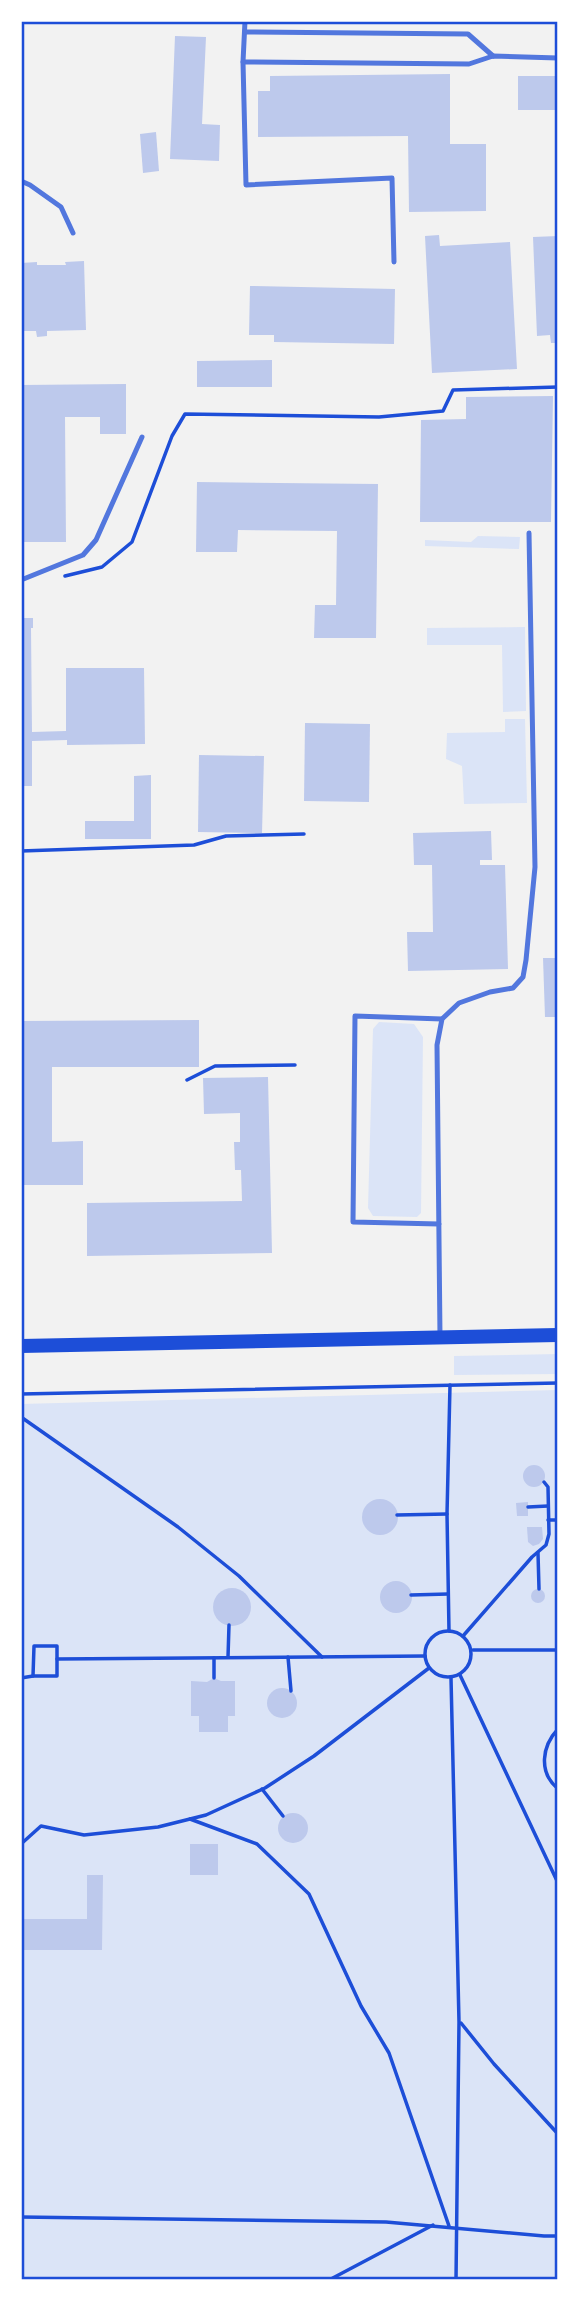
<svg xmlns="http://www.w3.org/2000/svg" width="579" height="2301" font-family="'PT Sans Narrow',sans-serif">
	<rect width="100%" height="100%" fill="#f2f2f2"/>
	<g fill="#dbe4f7">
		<path d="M 478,536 L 520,537 L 519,549 L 425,546 L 425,540 L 471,542 Z"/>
		<path d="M 525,627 L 526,711 L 503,712 L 502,645 L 427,645 L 427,628 Z"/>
		<path d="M 505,719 L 525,719 L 527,803 L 464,804 L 462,766 L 446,759 L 447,733 L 505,732 Z"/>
		<path d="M 379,1022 L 414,1024 L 423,1037 L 421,1213 L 417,1217 L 373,1216 L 368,1208 L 373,1029 Z"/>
		<path d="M 558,1354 L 558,1374 L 454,1375 L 454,1356 Z"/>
		<path d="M 558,1390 L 558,2280 L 21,2280 L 21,1404 Z"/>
	</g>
	<g fill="#bdc9ec">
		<path d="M 175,36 L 206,37 L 202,124 L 220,125 L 219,161 L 170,159 Z"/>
		<path d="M 450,74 L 450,144 L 486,144 L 486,211 L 409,212 L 408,136 L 258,137 L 258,91 L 270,91 L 270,76 Z"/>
		<rect x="518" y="76" width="40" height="34"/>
		<path d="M 156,132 L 159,171 L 143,173 L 140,134 Z"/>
		<path d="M 439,235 L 440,246 L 510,242 L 517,369 L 432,373 L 425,236 Z"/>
		<path d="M 558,236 L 558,343 L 551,343 L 550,335 L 537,336 L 533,237 Z"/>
		<path d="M 84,261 L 86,330 L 47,331 L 47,336 L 37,337 L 36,331 L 23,331 L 21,263 L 37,262 L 37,265 L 66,265 L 65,262 Z"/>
		<path d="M 250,286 L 395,289 L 394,344 L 274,342 L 274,335 L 249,335 Z"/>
		<path d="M 272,360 L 272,387 L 197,387 L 197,361 Z"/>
		<path d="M 126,384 L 126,434 L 100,434 L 100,417 L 65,417 L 66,542 L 21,542 L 21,385 Z"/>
		<path d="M 553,396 L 551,522 L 420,522 L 421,420 L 466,419 L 466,397 Z"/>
		<path d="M 197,482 L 378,484 L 376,638 L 314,638 L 315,605 L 336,605 L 337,531 L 238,530 L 237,552 L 196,552 Z"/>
		<path d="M 21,618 L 33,618 L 33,628 L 31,628 L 32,732 L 66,731 L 66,668 L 144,668 L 145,744 L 67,745 L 67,740 L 32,741 L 32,786 L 21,786 Z"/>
		<path d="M 305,723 L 370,724 L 369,802 L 304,801 Z"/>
		<path d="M 199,755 L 264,756 L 262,833 L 198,832 Z"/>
		<path d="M 151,775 L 151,839 L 85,839 L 85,821 L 134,821 L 134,776 Z"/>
		<path d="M 491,831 L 492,860 L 480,860 L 480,865 L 505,865 L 508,969 L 408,971 L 407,932 L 433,932 L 432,865 L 414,865 L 413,833 Z"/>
		<path d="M 543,958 L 558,958 L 558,1017 L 545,1017 Z"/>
		<path d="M 199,1020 L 199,1067 L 52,1067 L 52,1142 L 83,1141 L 83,1185 L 21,1185 L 21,1021 Z"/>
		<path d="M 268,1077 L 272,1253 L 87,1256 L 87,1203 L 242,1201 L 241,1170 L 235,1170 L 234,1142 L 240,1142 L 240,1113 L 204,1114 L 203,1078 Z"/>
		<circle cx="534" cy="1476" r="11"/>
		<circle cx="380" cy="1517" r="18"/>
		<path d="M 528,1502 L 528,1516 L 517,1516 L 516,1503 Z"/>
		<path d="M 527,1527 L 542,1527 L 543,1539 L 539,1544 L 533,1546 L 528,1542 Z"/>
		<circle cx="396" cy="1597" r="16"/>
		<circle cx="232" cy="1607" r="19"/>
		<circle cx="538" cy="1596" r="7"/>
		<path d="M 214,1678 L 221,1681 L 235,1681 L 235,1716 L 228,1716 L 228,1732 L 199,1732 L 199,1716 L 191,1716 L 191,1681 L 207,1682 Z"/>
		<circle cx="282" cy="1703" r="15"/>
		<circle cx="293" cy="1828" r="15"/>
		<rect x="190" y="1844" width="28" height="31"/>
		<path d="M 87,1875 L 103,1875 L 102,1950 L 21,1950 L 21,1919 L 87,1919 Z"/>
	</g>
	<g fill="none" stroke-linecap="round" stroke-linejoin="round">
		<g stroke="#1d4ed8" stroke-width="3.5">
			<path d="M 65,576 L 102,567 L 132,542 L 172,436 L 185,414 L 379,417 L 443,411 L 453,390 L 558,387"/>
			<path d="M 21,851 L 194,845 L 226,836 L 304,834"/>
			<path d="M 187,1080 L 215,1066 L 295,1065"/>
			<path d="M 21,1394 L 558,1383"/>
			<path d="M 21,1417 L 178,1527 L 239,1576 L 322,1657"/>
			<path d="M 528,1507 L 548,1506"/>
			<path d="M 397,1515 L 447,1514"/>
			<path d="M 548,1520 L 558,1520"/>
			<path d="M 538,1553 L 539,1589"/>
			<path d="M 411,1595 L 448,1594"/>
			<circle cx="448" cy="1654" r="23"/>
			<path d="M 449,1631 L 447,1514 L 450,1385"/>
			<path d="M 463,1636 L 532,1557 L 546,1545 L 549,1534 L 548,1487 L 544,1482"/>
			<path d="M 34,1646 L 57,1646 L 57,1676 L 33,1676 Z"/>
			<path d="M 473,1650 L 558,1650"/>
			<path d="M 228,1657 L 229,1625"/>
			<path d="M 288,1657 L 291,1691"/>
			<path d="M 57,1659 L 425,1656"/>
			<path d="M 460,1675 L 558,1883"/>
			<path d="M 21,1678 L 33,1676"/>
			<path d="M 214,1678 L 214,1658"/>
			<path d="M 451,1678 L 459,2022 L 456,2280"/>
			<path d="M 558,1729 C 542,1746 538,1772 558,1789"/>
			<path d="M 262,1789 L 283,1816"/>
			<path d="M 190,1819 L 257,1844 L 309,1894 L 361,2006 L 389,2053 L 449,2226"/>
			<path d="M 21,1844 L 41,1826 L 84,1835 L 158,1827 L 206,1815 L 265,1788 L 314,1756 L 429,1668"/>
			<path d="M 461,2023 L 494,2064 L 558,2134"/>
			<path d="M 21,2217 L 386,2222 L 544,2236 L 558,2236"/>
			<path d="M 329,2280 L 433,2225"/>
		</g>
		<g stroke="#5277de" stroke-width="5">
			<path d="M 245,21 L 243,62 L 469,64 L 493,56 L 558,58"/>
			<path d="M 245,32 L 468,34 L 493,56"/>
			<path d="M 243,62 L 246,185 L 392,178 L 394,262"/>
			<path d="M 21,181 L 30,185 L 61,207 L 73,233"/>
			<path d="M 21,580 L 83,555 L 96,540 L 142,437"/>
			<path d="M 439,1224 L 353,1222 L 355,1016 L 442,1019"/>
			<path d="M 440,1337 L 437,1045 L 442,1019 L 459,1003 L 490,992 L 513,988 L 523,977 L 526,960 L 535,867 L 529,533"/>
		</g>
		<path stroke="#1d4ed8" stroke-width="14" d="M 21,1346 L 558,1335"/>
	</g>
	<rect width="579" height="2301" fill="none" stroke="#ffffff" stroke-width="46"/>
	<rect x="23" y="23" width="533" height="2255" fill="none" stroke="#1d4ed8" stroke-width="2.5"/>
</svg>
